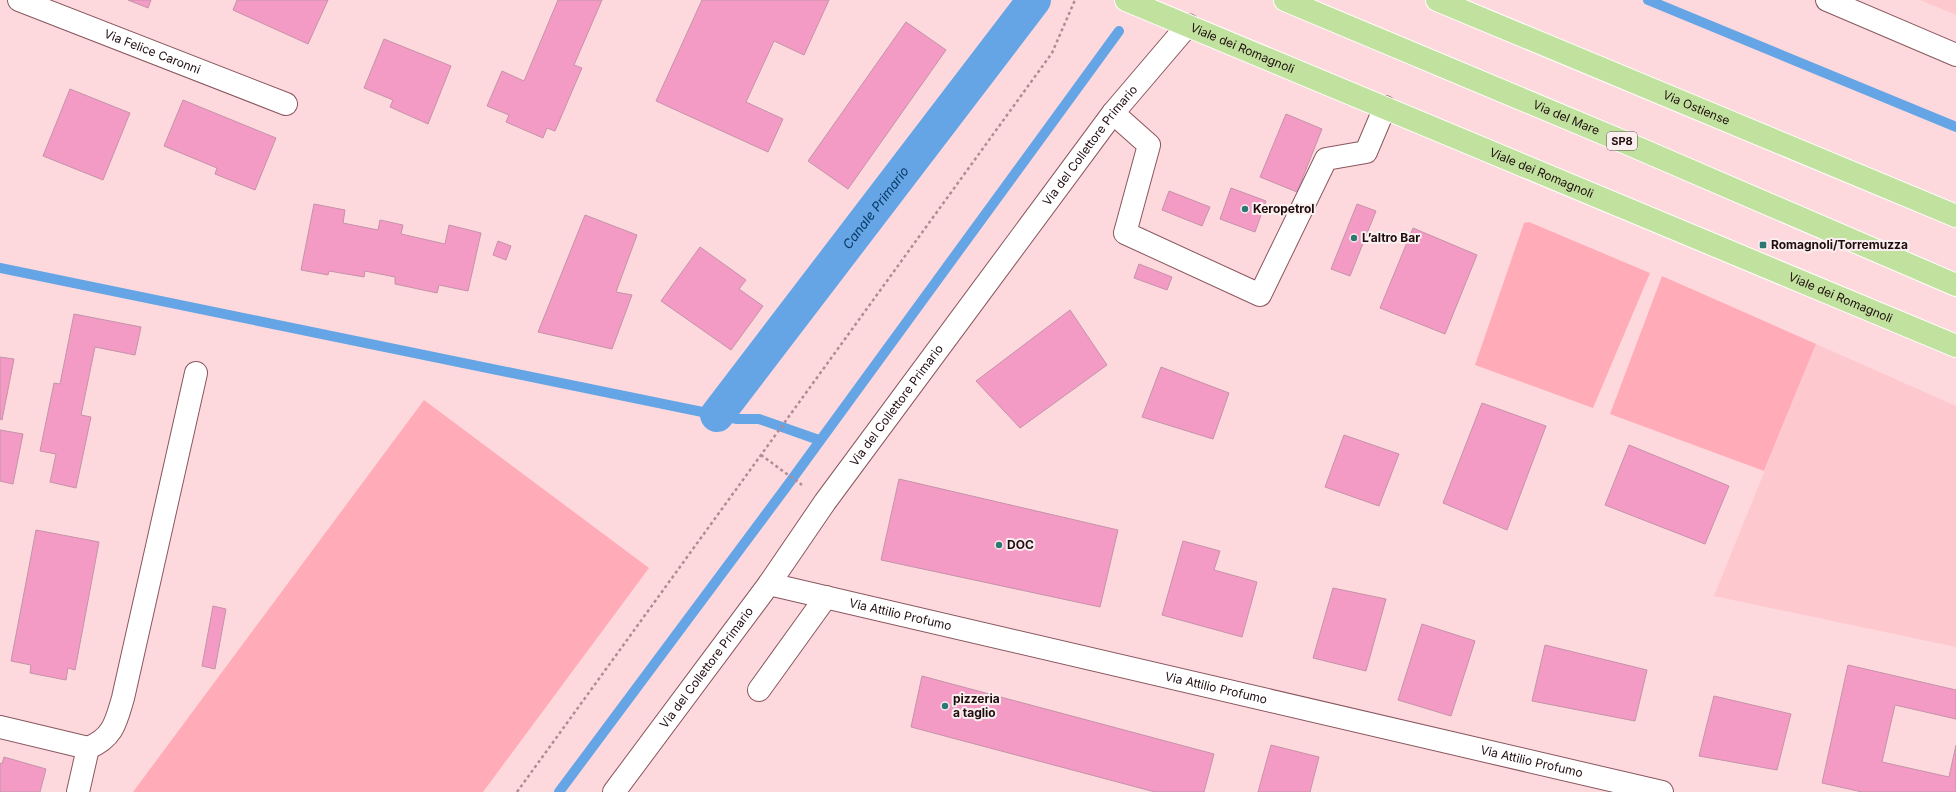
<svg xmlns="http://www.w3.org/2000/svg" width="1956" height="792" font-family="Inter,sans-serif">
	<rect width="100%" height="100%" fill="#fdd9dd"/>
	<g fill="#fec8cf">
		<path d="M 1920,0 L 1956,0 L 1956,15 Z"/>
		<path d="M 1816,344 L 1956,406 L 1956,647 L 1714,596 Z"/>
	</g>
	<g fill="#ffacb8">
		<path d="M 1529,222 L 1650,273 L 1593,408 L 1475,365 L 1524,223 Z"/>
		<path d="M 1662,276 L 1816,344 L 1764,471 L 1610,414 Z"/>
		<path d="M 424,400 L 649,568 L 483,792 L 133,792 Z"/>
	</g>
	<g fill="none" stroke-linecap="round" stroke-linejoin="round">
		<g stroke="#65a5e6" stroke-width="10">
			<path d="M 1648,0 L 1956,127"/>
			<path d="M 0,268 L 717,415 L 737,419 L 759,419 L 819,440"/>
			<path d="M 559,792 L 787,486 L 1119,31"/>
		</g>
		<path stroke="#65a5e6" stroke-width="34" id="s1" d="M 717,415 L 1034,0"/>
	</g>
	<g fill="#f39bc4" stroke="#c593a9">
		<path d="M 128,0 L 151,0 L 148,8 Z"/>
		<path d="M 237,0 L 328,0 L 308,44 L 233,10 Z"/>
		<path d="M 558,0 L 602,0 L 574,65 L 582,68 L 555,131 L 547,128 L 543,138 L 506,122 L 509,115 L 487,106 L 502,71 L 524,81 Z"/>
		<path d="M 702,0 L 829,0 L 804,55 L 774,41 L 746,102 L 783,119 L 768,152 L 656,101 Z"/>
		<path d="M 906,22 L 946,50 L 848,189 L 808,161 Z"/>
		<path d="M 384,39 L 451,66 L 428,124 L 390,107 L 393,100 L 364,88 Z"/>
		<path d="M 70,89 L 130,113 L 103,180 L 43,156 Z"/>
		<path d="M 183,100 L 276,138 L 255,190 L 215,174 L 217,168 L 164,146 Z"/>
		<path d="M 1286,114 L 1322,129 L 1297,192 L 1260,177 Z"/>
		<path d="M 1231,188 L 1266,201 L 1255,232 L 1220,219 Z"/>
		<path d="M 1169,191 L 1210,207 L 1202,226 L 1162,210 Z"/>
		<path d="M 314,204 L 345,210 L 343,223 L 378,230 L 380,220 L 403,225 L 401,234 L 445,244 L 449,225 L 481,233 L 468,291 L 439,285 L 437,293 L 395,284 L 395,277 L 365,271 L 364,277 L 329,271 L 328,275 L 301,270 Z"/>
		<path d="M 1357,204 L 1376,211 L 1350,276 L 1331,269 Z"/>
		<path d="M 585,215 L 637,235 L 616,292 L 632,295 L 612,349 L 538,332 Z"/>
		<path d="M 1413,228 L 1477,255 L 1445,334 L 1380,308 Z"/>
		<path d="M 498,241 L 511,246 L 506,260 L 493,255 Z"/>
		<path d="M 700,247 L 746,280 L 739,289 L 763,306 L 731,350 L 661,301 Z"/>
		<path d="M 1139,264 L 1172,277 L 1167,290 L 1134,278 Z"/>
		<path d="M 1070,310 L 1107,365 L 1020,428 L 976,381 Z"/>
		<path d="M 74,314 L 141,327 L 135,355 L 95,347 L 81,415 L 91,417 L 76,488 L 50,482 L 56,454 L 40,451 L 54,383 L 60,384 Z"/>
		<path d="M 0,357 L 14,359 L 2,420 L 0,419 Z"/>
		<path d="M 1161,367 L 1229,393 L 1213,439 L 1142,417 Z"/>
		<path d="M 1482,403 L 1546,426 L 1507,530 L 1443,503 Z"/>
		<path d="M 0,430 L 23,434 L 13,484 L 0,481 Z"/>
		<path d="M 1344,435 L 1399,454 L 1379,506 L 1325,487 Z"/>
		<path d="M 1629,445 L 1729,486 L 1705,544 L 1605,505 Z"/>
		<path d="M 899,479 L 1118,530 L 1100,607 L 881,560 Z"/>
		<path d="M 36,530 L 99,542 L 75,670 L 68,668 L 66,680 L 30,673 L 31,665 L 11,661 Z"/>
		<path d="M 1183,541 L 1220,551 L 1214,570 L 1257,582 L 1242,637 L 1162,615 Z"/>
		<path d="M 1333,588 L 1386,599 L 1366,671 L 1313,658 Z"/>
		<path d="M 213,606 L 226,609 L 215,669 L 202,666 Z"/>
		<path d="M 1422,624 L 1475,641 L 1451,716 L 1398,700 Z"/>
		<path d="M 1545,645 L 1647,670 L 1635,721 L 1532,701 Z"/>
		<path d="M 1848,665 L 1956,690 L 1956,719 L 1895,705 L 1882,762 L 1949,777 L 1956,745 L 1956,792 L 1862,792 L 1822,783 Z"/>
		<path d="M 922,676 L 1214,754 L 1204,792 L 1155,792 L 911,727 Z"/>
		<path d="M 1714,696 L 1791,714 L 1777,770 L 1699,756 Z"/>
		<path d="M 1271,745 L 1319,757 L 1310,792 L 1258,792 Z"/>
		<path d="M 4,757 L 46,769 L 40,792 L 0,792 L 0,763 L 2,764 Z"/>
	</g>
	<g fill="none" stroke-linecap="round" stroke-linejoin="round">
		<defs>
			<g id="minor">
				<path id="s2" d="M 19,0 L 286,104"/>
				<path d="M 1827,0 L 1956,55"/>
				<path d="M 1113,113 L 1149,145 L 1125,233 L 1260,295 L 1326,159 L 1366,152 L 1385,107"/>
				<path id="s3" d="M 769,584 L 1662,792"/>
				<path d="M 759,690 L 826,597"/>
				<path d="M 0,727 L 88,748"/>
				<path d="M 88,748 C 113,738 116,722 123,698 L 196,373"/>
				<path d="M 78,792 L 88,748"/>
				<path id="s4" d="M 614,792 L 769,584 L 825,502 L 1113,113 L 1188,25"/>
			</g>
			<g id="major">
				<path id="s5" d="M 1126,0 L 1956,346"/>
				<path id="s6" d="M 1285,0 L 1624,142 L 1956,285"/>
				<path id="s7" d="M 1437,0 L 1956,216"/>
			</g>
		</defs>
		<use href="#minor" stroke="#89575e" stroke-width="24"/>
		<use href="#major" stroke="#fff" stroke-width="24"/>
		<g stroke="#ac8e92" stroke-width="2.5" stroke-dasharray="3 3" stroke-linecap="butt">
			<path d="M 761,455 L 802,485"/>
			<path d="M 517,792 L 1052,53 L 1075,0"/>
		</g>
		<use href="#minor" stroke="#fff" stroke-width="22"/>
		<use href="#major" stroke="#c1e29e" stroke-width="22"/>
	</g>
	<g fill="#2e7773" stroke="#faeeef" stroke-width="1.5">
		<circle cx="1245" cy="209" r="4"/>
		<circle cx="1354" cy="238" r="4"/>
		<rect x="1759" y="241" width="8" height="8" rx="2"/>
		<circle cx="999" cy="545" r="4"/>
		<circle cx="945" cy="706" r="4"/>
	</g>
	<g text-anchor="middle" stroke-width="4" stroke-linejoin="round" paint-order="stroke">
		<rect fill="#faeeef" stroke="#615053" stroke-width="1" x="1607" y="132" width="30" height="18" rx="3"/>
		<g font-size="11" font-weight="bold" fill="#200d10">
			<text x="1622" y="145">SP8</text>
		</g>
		<g font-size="12" fill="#200d10" stroke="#faeeef">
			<text dy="4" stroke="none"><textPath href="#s5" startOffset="126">Viale dei Romagnoli</textPath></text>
			<text dy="4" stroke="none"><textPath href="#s2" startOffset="143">Via Felice Caronni</textPath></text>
			<text dy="4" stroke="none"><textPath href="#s7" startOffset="281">Via Ostiense</textPath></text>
			<text dy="4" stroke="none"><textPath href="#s6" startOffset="305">Via del Mare</textPath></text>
			<text dy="4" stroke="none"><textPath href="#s4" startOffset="803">Via del Collettore Primario</textPath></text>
			<text dy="4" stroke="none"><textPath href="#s5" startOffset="450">Viale dei Romagnoli</textPath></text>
			<text dy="4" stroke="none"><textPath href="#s5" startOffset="774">Viale dei Romagnoli</textPath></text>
			<text dy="4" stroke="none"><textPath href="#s4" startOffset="479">Via del Collettore Primario</textPath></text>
			<text dy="4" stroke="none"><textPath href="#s3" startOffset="135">Via Attilio Profumo</textPath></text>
			<text dy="4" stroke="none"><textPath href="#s4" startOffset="155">Via del Collettore Primario</textPath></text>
			<text dy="4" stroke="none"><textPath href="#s3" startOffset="459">Via Attilio Profumo</textPath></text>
			<text dy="4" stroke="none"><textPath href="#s3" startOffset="783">Via Attilio Profumo</textPath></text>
		</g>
		<g font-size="12" font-weight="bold" fill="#200d10" stroke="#faeeef" text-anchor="start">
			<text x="1253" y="213">Keropetrol</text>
			<text x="1362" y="242">L’altro Bar</text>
			<text x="1771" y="249">Romagnoli/Torremuzza</text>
			<text x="1007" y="549">DOC</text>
			<text x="953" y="703">pizzeria<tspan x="953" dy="14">a taglio</tspan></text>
		</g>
		<g font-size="13" font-style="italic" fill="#05355f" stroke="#faeeef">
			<text dy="5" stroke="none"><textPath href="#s1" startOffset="261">Canale Primario</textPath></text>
		</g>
	</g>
</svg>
